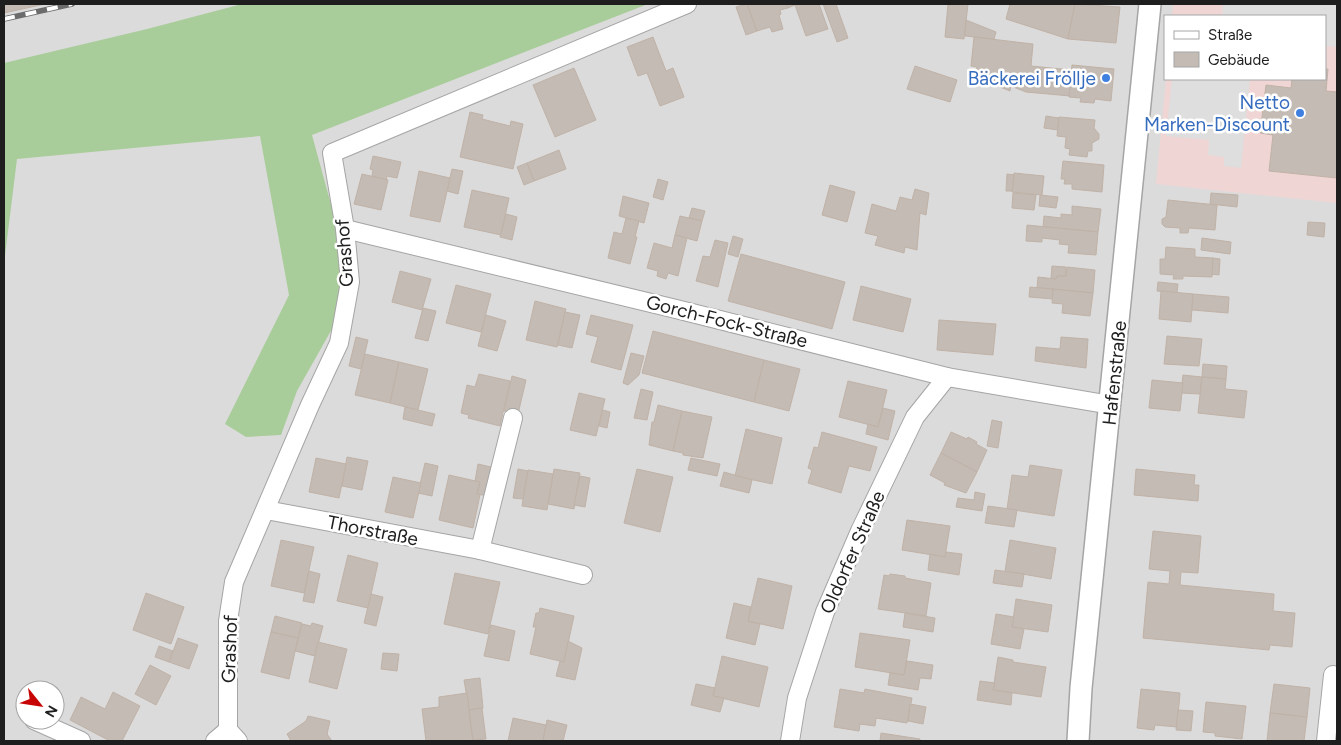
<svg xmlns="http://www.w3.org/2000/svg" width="1341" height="745" font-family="Figtree,sans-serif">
	<rect width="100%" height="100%" fill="#efebe5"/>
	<path fill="#dcdbdb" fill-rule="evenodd" d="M 4,4 L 1337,4 L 1337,741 L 4,741 ZM 1165,16 L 1325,16 L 1325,79 L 1165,79 ZM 25,690 L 55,690 L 55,720 L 25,720 Z"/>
	<path fill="#efd5d4" d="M 1173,4 L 1337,4 L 1337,203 L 1156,184 L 1166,79 L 1325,79 L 1325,16 L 1172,16 Z"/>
	<path fill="#a9cd9a" d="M 242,4 L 648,4 L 312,135 L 338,230 L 341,313 L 297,391 L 281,435 L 246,437 L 225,424 L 289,295 L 260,136 L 17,159 L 4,264 L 4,63 L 147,29 Z"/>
	<g fill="#dedede">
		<path d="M 1223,4 L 1337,4 L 1337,47 L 1325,46 L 1325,16 L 1222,16 Z"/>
		<path d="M 1172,79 L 1250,79 L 1241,168 L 1224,166 L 1224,157 L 1208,155 L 1209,140 L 1166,136 Z"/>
	</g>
	<g fill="#c3bbb4" stroke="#c0b2a7">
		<path d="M 4,4 L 45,4 L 4,13 Z"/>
		<path d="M 747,4 L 757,31 L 746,35 L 736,7 Z"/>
		<path d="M 747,4 L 786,4 L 788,8 L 780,10 L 781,14 L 779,15 L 783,29 L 772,32 L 770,27 L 757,31 Z"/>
		<path d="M 786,4 L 819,4 L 828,29 L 806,36 L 795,5 L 788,8 Z"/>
		<path d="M 823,4 L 836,4 L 848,38 L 837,42 Z"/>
		<path d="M 948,4 L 968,4 L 964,39 L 945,37 Z"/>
		<path d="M 1010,4 L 1075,4 L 1068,39 L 1006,19 Z"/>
		<path d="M 1075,4 L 1120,7 L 1116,43 L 1068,39 Z"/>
		<path d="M 966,20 L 996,32 L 994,39 L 965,36 Z"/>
		<path d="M 653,37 L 666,71 L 673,68 L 684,97 L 660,106 L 647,73 L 638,76 L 627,47 Z"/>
		<path d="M 974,37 L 1033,44 L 1031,66 L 1072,70 L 1070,96 L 1026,92 L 1011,86 L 1010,91 L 975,77 L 977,67 L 971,66 Z"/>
		<path d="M 1072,65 L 1114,69 L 1111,101 L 1095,99 L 1094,103 L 1080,102 L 1081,98 L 1069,97 Z"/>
		<path d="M 915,66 L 957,80 L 950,102 L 907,89 Z"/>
		<path d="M 574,68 L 596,120 L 555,137 L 533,85 Z"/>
		<path d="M 1325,69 L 1328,69 L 1326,91 L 1337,92 L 1337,178 L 1269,171 L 1273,135 L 1260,133 L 1266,85 L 1291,88 L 1292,79 L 1325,79 Z"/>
		<path d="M 470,112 L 483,115 L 482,119 L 510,126 L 511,121 L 523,124 L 513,169 L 460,157 Z"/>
		<path d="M 1046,116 L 1059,118 L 1058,130 L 1044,128 Z"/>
		<path d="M 1059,117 L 1095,120 L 1094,128 L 1099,134 L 1099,139 L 1092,143 L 1092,151 L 1088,151 L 1087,157 L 1069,155 L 1070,149 L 1065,148 L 1066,137 L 1057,136 Z"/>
		<path d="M 559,150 L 566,169 L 534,181 L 527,163 Z"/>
		<path d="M 373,156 L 401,162 L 397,178 L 387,176 L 386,180 L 372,176 L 373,170 L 370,169 Z"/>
		<path d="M 1063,161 L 1104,165 L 1102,192 L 1072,189 L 1072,184 L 1064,184 L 1065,179 L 1061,179 Z"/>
		<path d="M 527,163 L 534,181 L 524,185 L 517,167 Z"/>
		<path d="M 452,169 L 463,171 L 458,194 L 447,191 Z"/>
		<path d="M 419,171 L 450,178 L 440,222 L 410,216 Z"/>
		<path d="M 1014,173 L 1044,176 L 1042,195 L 1012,192 Z"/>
		<path d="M 362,174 L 388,180 L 381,210 L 354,204 Z"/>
		<path d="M 1007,174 L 1014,175 L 1012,191 L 1006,191 Z"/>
		<path d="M 658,179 L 668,182 L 663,200 L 653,197 Z"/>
		<path d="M 830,185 L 855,192 L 847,222 L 822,215 Z"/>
		<path d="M 915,189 L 929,193 L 926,215 L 920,213 L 917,250 L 905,247 L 904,253 L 875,245 L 878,236 L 865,233 L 872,204 L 896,211 L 900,197 L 912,200 Z"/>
		<path d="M 472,190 L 509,198 L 501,235 L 464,227 Z"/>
		<path d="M 1013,193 L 1036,195 L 1034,210 L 1012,208 Z"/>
		<path d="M 1211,193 L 1238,195 L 1237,207 L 1210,204 Z"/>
		<path d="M 1040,195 L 1058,197 L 1056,208 L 1039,206 Z"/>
		<path d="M 623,196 L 649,203 L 644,223 L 619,216 Z"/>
		<path d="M 1168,200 L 1217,205 L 1215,230 L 1189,228 L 1188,233 L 1180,233 L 1180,228 L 1165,227 L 1162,224 L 1162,219 L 1166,217 Z"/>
		<path d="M 1072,206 L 1101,209 L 1098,232 L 1043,227 L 1044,216 L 1061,218 L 1061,214 L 1072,215 Z"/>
		<path d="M 692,208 L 705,211 L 702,221 L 689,218 Z"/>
		<path d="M 506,214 L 517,217 L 512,240 L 500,237 Z"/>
		<path d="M 680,216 L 702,221 L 697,241 L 675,235 Z"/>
		<path d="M 626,218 L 639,221 L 635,237 L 637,237 L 630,264 L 608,258 L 614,232 L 622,234 Z"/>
		<path d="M 1308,222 L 1325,223 L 1324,237 L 1307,235 Z"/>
		<path d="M 1027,225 L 1098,232 L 1096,255 L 1068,253 L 1069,245 L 1059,244 L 1060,240 L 1042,238 L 1042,242 L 1026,241 Z"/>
		<path d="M 675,235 L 687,238 L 678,276 L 668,273 L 666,279 L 657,276 L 658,271 L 647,268 L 654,243 L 672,248 Z"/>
		<path d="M 733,236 L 743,239 L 738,257 L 728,254 Z"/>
		<path d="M 1202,238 L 1231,242 L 1230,254 L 1201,250 Z"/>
		<path d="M 715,240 L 728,243 L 718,287 L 696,281 L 703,256 L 710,257 Z"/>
		<path d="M 1166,247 L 1195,249 L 1195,257 L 1213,258 L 1212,277 L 1183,276 L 1183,279 L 1173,279 L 1174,275 L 1160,274 L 1160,259 L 1165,259 Z"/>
		<path d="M 741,254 L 845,282 L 832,329 L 728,301 Z"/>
		<path d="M 1213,258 L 1220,259 L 1219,275 L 1212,274 Z"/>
		<path d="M 1052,266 L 1066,267 L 1066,276 L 1057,276 L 1056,279 L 1051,278 Z"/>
		<path d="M 1067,267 L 1095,270 L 1093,293 L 1037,288 L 1038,277 L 1056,279 L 1057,276 L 1066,276 Z"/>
		<path d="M 400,271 L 431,279 L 422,310 L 392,302 Z"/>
		<path d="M 1158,282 L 1178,284 L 1177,293 L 1157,291 Z"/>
		<path d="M 456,285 L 491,294 L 481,332 L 446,323 Z"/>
		<path d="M 861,286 L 911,299 L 903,332 L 853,320 Z"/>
		<path d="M 1030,287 L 1053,289 L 1053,299 L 1029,297 Z"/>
		<path d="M 1053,289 L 1093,293 L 1090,316 L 1062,313 L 1063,304 L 1052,303 Z"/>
		<path d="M 1161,291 L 1193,294 L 1191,322 L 1159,319 Z"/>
		<path d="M 1193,294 L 1229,297 L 1228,313 L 1192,310 Z"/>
		<path d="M 535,301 L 566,309 L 557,347 L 526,340 Z"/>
		<path d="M 423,308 L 436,311 L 428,341 L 415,338 Z"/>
		<path d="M 565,312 L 580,315 L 572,348 L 558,345 Z"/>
		<path d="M 486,315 L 506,321 L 497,351 L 478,346 Z"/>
		<path d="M 591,315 L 633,325 L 621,370 L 591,362 L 598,337 L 586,334 Z"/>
		<path d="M 939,320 L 996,324 L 993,355 L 937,350 Z"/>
		<path d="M 653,331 L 764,360 L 754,402 L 642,373 Z"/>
		<path d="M 1167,336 L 1202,339 L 1199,366 L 1164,364 Z"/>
		<path d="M 356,337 L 368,340 L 361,369 L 349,366 Z"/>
		<path d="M 1061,337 L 1088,339 L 1086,368 L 1035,361 L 1036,347 L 1060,349 Z"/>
		<path d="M 631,353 L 644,356 L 639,375 L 628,385 L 623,383 Z"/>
		<path d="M 365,354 L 399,362 L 390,403 L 355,395 Z"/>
		<path d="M 764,360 L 800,369 L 789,411 L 754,402 Z"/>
		<path d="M 399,362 L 428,369 L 418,410 L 390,403 Z"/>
		<path d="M 1203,364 L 1227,366 L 1226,379 L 1202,377 Z"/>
		<path d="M 479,374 L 510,381 L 500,426 L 468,418 L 469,415 L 461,413 L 467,385 L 475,387 Z"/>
		<path d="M 1183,375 L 1202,377 L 1200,394 L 1181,393 Z"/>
		<path d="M 512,376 L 526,380 L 518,414 L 504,411 Z"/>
		<path d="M 1202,377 L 1226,379 L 1225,389 L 1247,391 L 1244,418 L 1198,413 Z"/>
		<path d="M 1152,380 L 1183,383 L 1180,411 L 1149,408 Z"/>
		<path d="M 848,381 L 887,390 L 878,427 L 839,417 Z"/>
		<path d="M 641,389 L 653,392 L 647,420 L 634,418 Z"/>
		<path d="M 579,393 L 605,399 L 596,436 L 570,430 Z"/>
		<path d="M 658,405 L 682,411 L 673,451 L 649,445 L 652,422 L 654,422 Z"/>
		<path d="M 405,407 L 435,414 L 432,426 L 403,419 Z"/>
		<path d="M 883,408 L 895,411 L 888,440 L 866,434 L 868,424 L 878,427 Z"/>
		<path d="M 603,410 L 610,412 L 607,428 L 599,426 Z"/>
		<path d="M 682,411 L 712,417 L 703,458 L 683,455 L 683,453 L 673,451 Z"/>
		<path d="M 992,420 L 1002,422 L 998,448 L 987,446 Z"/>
		<path d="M 746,429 L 782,438 L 772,484 L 735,476 Z"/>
		<path d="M 822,432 L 877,447 L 870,471 L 849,466 L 841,493 L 808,483 L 812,470 L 808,468 L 814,447 L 818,448 Z"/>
		<path d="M 951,432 L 967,439 L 968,437 L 977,442 L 976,444 L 987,450 L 977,472 L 941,453 Z"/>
		<path d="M 941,453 L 977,472 L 966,493 L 944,485 L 945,483 L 930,475 Z"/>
		<path d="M 347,457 L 368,461 L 362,490 L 342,486 Z"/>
		<path d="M 316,458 L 346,464 L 339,498 L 309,492 Z"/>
		<path d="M 691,458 L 720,464 L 717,476 L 688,470 Z"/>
		<path d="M 425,463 L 438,466 L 432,496 L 418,493 Z"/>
		<path d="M 478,464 L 495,468 L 488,496 L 477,494 L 480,482 L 475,481 Z"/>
		<path d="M 1030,465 L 1062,470 L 1054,516 L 1007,509 L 1012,475 L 1028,477 Z"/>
		<path d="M 518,469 L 528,471 L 523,499 L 513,498 Z"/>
		<path d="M 554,469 L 580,473 L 574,509 L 548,504 Z"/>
		<path d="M 637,469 L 673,477 L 660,532 L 624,523 Z"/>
		<path d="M 1136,469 L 1195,475 L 1194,485 L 1199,485 L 1198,501 L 1134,495 Z"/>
		<path d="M 528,470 L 553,474 L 547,510 L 522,506 Z"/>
		<path d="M 724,472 L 752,480 L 749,493 L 720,486 Z"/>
		<path d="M 449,475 L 480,482 L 477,494 L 480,495 L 473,528 L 439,520 Z"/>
		<path d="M 580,476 L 590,478 L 585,507 L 574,505 Z"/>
		<path d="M 393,477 L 421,483 L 413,518 L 385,512 Z"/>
		<path d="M 975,492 L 985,494 L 982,511 L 956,507 L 958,498 L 974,500 Z"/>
		<path d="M 988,506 L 1017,510 L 1014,527 L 985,523 Z"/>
		<path d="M 907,520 L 950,526 L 945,557 L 902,550 Z"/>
		<path d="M 1153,531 L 1201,536 L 1198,573 L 1181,572 L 1180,585 L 1274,594 L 1273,611 L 1295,613 L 1292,647 L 1270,645 L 1269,650 L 1143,638 L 1148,582 L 1169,584 L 1170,571 L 1149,569 Z"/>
		<path d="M 281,540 L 314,547 L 304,593 L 271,586 Z"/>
		<path d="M 1010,540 L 1056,548 L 1051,579 L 1005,571 Z"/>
		<path d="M 946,552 L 962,554 L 959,575 L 928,570 L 930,554 L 945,557 Z"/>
		<path d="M 348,555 L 378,563 L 368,608 L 337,601 Z"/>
		<path d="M 995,570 L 1024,574 L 1022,587 L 993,583 Z"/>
		<path d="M 309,571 L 320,574 L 314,603 L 303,601 Z"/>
		<path d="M 455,573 L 500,582 L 488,634 L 444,624 Z"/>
		<path d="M 890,574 L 905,576 L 905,578 L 931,583 L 926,616 L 878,609 L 884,575 L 889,576 Z"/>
		<path d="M 758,578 L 792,586 L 783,629 L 748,621 Z"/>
		<path d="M 146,593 L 184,607 L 171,644 L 133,630 Z"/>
		<path d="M 371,594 L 383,597 L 376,626 L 364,623 Z"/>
		<path d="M 1016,599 L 1052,605 L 1048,632 L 1012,627 Z"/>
		<path d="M 734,603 L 751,607 L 748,621 L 760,624 L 755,645 L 726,638 Z"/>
		<path d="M 540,608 L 574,616 L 564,662 L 530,654 L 536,627 L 533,627 L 536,613 L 539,613 Z"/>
		<path d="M 905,613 L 935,618 L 933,632 L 903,627 Z"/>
		<path d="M 996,614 L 1014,617 L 1012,627 L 1024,629 L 1020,649 L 991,644 Z"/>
		<path d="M 275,616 L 302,623 L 298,638 L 271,632 Z"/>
		<path d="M 312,623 L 323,626 L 315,656 L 295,651 L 302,624 L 311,626 Z"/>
		<path d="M 491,625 L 515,631 L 509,661 L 484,656 Z"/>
		<path d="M 271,632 L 298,638 L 289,679 L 261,672 Z"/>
		<path d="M 860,633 L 910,640 L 904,675 L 855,667 Z"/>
		<path d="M 178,638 L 198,645 L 189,669 L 169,662 Z"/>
		<path d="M 568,641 L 582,648 L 575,680 L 556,676 L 560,661 L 564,662 Z"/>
		<path d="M 318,642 L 347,649 L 337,689 L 309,682 Z"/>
		<path d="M 159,646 L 173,651 L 169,662 L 155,657 Z"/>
		<path d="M 383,653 L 399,654 L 397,671 L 381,669 Z"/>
		<path d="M 722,656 L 768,667 L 759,707 L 713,696 Z"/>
		<path d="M 998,657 L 1013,660 L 1013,662 L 1046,667 L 1041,697 L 993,690 Z"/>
		<path d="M 907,661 L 933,665 L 931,679 L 920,678 L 918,690 L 888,685 L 890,673 L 904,675 Z"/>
		<path d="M 150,665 L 171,676 L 156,705 L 135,694 Z"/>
		<path d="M 480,678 L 483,708 L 469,710 L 464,680 Z"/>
		<path d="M 980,681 L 995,683 L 993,690 L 1012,693 L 1011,705 L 977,700 Z"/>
		<path d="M 696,684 L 715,688 L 713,696 L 724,698 L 720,712 L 691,705 Z"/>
		<path d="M 1274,684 L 1310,688 L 1307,717 L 1270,713 Z"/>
		<path d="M 840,689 L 864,693 L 865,689 L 912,698 L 907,723 L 876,718 L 875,726 L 860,724 L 859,731 L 834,727 Z"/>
		<path d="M 1141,689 L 1180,693 L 1177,727 L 1155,725 L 1154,730 L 1137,728 Z"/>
		<path d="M 113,692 L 140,706 L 122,741 L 110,741 L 70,720 L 81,697 L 105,709 Z"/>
		<path d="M 467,693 L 473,741 L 426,741 L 422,709 L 439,707 L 439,697 Z"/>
		<path d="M 1206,702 L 1246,706 L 1242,739 L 1215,736 L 1215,733 L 1203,732 Z"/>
		<path d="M 910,704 L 926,707 L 923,724 L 908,721 Z"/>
		<path d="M 482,708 L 486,739 L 473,740 L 469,710 Z"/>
		<path d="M 1178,710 L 1193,711 L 1191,731 L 1176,730 Z"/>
		<path d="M 1270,713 L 1307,717 L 1304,741 L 1267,741 Z"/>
		<path d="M 308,716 L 330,721 L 327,734 L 332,741 L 291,741 L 287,734 L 306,721 Z"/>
		<path d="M 513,718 L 546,725 L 543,741 L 508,741 Z"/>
		<path d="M 547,720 L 567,725 L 563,741 L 543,741 Z"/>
		<path d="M 881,733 L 920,739 L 920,741 L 880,741 Z"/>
	</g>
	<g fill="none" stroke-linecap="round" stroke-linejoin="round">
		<defs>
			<g id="minor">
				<path d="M 345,229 L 676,309 L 947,377 L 1111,405"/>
				<path d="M 266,510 L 480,550 L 583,575"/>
				<path d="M 480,550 L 513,418"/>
				<path d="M 34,720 L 81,741"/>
				<path d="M 215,741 L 228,730"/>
				<path d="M 238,741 L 228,730 L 228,621 L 234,582 L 310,405 L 339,343 L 350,282 L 345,229 L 332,153 L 687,4"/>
				<path d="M 790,741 L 797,698 L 825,612 L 860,531 L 915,417 L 947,377"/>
				<path d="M 1326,741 L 1333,675"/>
			</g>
			<path id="tertiary" d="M 1078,741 L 1081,688 L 1150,4"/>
		</defs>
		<use href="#minor" stroke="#a5a5a5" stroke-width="20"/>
		<use href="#tertiary" stroke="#a5a5a5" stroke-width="24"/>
		<use href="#minor" stroke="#fff" stroke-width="18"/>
		<use href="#tertiary" stroke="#fff" stroke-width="21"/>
		<defs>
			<path id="rail" d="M 4,19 L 72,4"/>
		</defs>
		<use href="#rail" stroke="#6c6c6c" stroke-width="5.5"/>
		<use href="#rail" stroke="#fff" stroke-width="4" stroke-dasharray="11" stroke-linecap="butt"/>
	</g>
	<g fill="#3f7fe0" stroke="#fff" stroke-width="2">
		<circle cx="1106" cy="78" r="5"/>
		<circle cx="1300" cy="113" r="5"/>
	</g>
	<g text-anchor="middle" stroke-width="5" stroke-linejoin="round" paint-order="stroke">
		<g font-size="19" fill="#366cbe" stroke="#fff" text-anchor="end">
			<text x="1096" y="85">Bäckerei Fröllje</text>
			<text x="1290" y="109">Netto<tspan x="1290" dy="22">Marken-Discount</tspan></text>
		</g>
		<g font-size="19" fill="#1e1e1e" stroke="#fff">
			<text transform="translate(344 253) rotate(-94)" y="7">Grashof</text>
			<text transform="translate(727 321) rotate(14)" y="7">Gorch-Fock-Straße</text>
			<text transform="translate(1114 373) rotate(-84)" y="7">Hafenstraße</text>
			<text transform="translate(373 530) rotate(11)" y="7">Thorstraße</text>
			<text transform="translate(852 552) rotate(-66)" y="7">Oldorfer Straße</text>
			<text transform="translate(229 649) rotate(-88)" y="7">Grashof</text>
		</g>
	</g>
	<rect width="1341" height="745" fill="none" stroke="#1e1e1e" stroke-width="10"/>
	<rect x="1164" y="15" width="162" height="65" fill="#ffffff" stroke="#a5a5a5"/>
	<rect x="1174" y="31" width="25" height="8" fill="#ffffff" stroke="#a5a5a5"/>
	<text x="1208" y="40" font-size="15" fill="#1e1e1e">Straße</text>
	<rect x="1174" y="52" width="25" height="15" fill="#c3bbb4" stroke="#a5a5a5"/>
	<text x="1208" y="65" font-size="15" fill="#1e1e1e">Gebäude</text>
	<g transform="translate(40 705) rotate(120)"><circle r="24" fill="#ffffff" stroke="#a5a5a5"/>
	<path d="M0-4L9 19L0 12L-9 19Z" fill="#c70505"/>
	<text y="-8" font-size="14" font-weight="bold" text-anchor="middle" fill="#1e1e1e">N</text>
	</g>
</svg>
